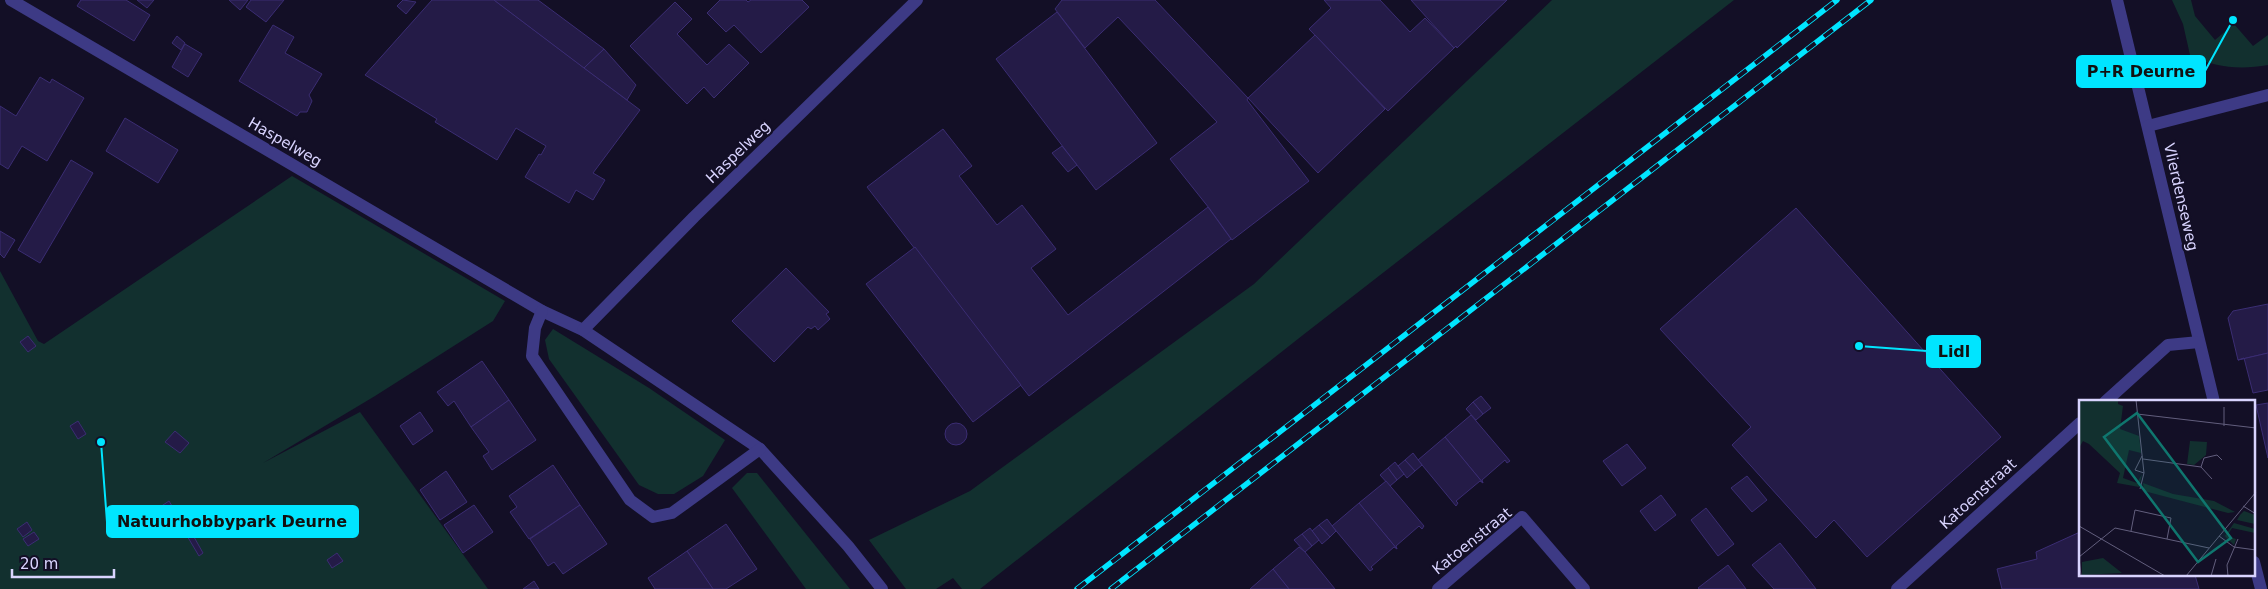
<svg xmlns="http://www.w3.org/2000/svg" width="2268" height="589" font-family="'DejaVu Sans',sans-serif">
	<rect width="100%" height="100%" fill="#130f26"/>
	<g fill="#12302f">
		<path d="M 1552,0 L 1734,0 L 1303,335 L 980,589 L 962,589 L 953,578 L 936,589 L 906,589 L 869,540 L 970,491 L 1254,284 Z"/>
		<path d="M 2172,0 L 2191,0 L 2195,16 L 2215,40 L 2234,24 L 2253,46 L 2268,35 L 2268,65 C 2241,70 2215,68 2190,55 L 2183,24 Z"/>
		<path d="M 292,176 L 505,301 L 493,321 L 375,396 L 263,463 L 360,412 L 488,589 L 0,589 L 0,271 L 38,341 L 44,344 Z"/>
		<path d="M 553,329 L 649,388 L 725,440 L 703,476 L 674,494 L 658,494 L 639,485 L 549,359 L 545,340 Z"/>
		<path d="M 747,473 L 757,473 L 850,589 L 806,589 L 732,488 Z"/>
	</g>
	<g fill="#241b47" stroke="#3b2d73">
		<path d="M 81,0 L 126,0 L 150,15 L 134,41 L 77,6 Z"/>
		<path d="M 137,0 L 154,0 L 147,8 Z"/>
		<path d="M 229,0 L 248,0 L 240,10 Z"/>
		<path d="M 251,0 L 284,0 L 266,22 L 246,7 Z"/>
		<path d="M 403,0 L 416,2 L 406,14 L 397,6 Z"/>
		<path d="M 432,0 L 494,0 L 640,110 L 593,173 L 605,180 L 593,200 L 576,190 L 569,203 L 525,177 L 539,154 L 541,155 L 546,146 L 516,128 L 497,160 L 435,122 L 437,119 L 365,75 Z"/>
		<path d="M 494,0 L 538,0 L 604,49 L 584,68 Z"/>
		<path d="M 720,0 L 746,0 L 748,2 L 751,0 L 802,0 L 809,7 L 761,53 L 734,25 L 726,32 L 707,13 Z"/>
		<path d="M 1062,0 L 1155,0 L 1248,98 L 1247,100 L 1309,181 L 1232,240 L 1209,208 L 1170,159 L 1217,122 L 1118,17 L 1085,48 L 1055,9 Z"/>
		<path d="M 1324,0 L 1380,0 L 1410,32 L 1425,18 L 1454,48 L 1388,111 L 1309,29 L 1331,8 Z"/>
		<path d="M 1411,0 L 1507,0 L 1457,48 L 1456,46 L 1454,48 Z"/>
		<path d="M 675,2 L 692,19 L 677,34 L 707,65 L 729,44 L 749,63 L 714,98 L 704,87 L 687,104 L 630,46 Z"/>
		<path d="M 1057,12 L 1157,143 L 1096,190 L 996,59 Z"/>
		<path d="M 273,25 L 294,37 L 285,53 L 322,74 L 309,95 L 312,101 L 307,112 L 300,112 L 297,116 L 239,81 Z"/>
		<path d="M 1315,35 L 1385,109 L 1318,173 L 1248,98 Z"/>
		<path d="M 177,36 L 185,43 L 181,50 L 172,43 Z"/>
		<path d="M 185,44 L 202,54 L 188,77 L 172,67 Z"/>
		<path d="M 604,49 L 636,85 L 627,100 L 584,68 Z"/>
		<path d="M 40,77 L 50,83 L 52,79 L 84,98 L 47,161 L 22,146 L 8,169 L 0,164 L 0,106 L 16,116 Z"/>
		<path d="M 125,118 L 178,150 L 158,183 L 106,151 Z"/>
		<path d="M 943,129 L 972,166 L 959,176 L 997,225 L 1022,205 L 1056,249 L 1031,268 L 1068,315 L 1208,207 L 1231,239 L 1029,396 L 867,187 Z"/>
		<path d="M 1062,146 L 1077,165 L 1068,172 L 1052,153 Z"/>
		<path d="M 71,160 L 93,173 L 40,263 L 18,250 Z"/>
		<path d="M 1796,208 L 2001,437 L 1867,557 L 1834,520 L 1816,538 L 1732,445 L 1751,427 L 1660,329 Z"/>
		<path d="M 0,231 L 15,240 L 4,258 L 0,254 Z"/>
		<path d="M 915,247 L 1021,385 L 973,422 L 866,284 Z"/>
		<path d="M 786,268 L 829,312 L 826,314 L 830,319 L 818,330 L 815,326 L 811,329 L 808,327 L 774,362 L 732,321 Z"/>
		<path d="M 2268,304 L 2268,353 L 2238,360 L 2228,318 L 2233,311 Z"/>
		<path d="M 28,336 L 36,346 L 28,352 L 20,342 Z"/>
		<path d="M 2268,353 L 2268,390 L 2253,393 L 2244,358 L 2238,360 Z"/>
		<path d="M 482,361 L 509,400 L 471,427 L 454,401 L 448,406 L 437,392 Z"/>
		<path d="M 1481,396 L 1491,408 L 1483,414 L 1473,402 Z"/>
		<path d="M 509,400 L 536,440 L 492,470 L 483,456 L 489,452 L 471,427 Z"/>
		<path d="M 1473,402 L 1483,414 L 1476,420 L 1466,409 Z"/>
		<path d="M 2268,403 L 2268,458 L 2256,405 Z"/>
		<path d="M 420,412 L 433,431 L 413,445 L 400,426 Z"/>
		<path d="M 1471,415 L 1510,461 L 1507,463 L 1505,460 L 1482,480 L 1483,483 L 1445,437 Z"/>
		<path d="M 78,421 L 86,434 L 78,439 L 70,426 Z"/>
		<circle cx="956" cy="434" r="11"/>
		<path d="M 175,431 L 189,443 L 180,453 L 165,442 Z"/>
		<path d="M 1445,437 L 1483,483 L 1480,481 L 1456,501 L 1458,503 L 1456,506 L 1418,460 Z"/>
		<path d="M 1627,444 L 1646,468 L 1622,486 L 1603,461 Z"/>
		<path d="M 1413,453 L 1422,465 L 1415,471 L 1405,460 Z"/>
		<path d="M 1405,460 L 1415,471 L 1407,478 L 1398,466 Z"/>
		<path d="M 1395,462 L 1404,474 L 1397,480 L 1388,468 Z"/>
		<path d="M 553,465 L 580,505 L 529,539 L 510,512 L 517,507 L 509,496 Z"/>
		<path d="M 1388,468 L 1397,480 L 1390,486 L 1380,475 Z"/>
		<path d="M 446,471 L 467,502 L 440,520 L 420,490 Z"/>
		<path d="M 1747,476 L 1767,500 L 1752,512 L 1731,488 Z"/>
		<path d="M 1386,481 L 1424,526 L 1422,529 L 1419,526 L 1396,546 L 1397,549 L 1359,503 Z"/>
		<path d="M 1661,495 L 1676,515 L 1655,531 L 1640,511 Z"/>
		<path d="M 169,501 L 175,511 L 166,516 L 160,507 Z"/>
		<path d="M 1359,503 L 1397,549 L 1394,547 L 1371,567 L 1373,569 L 1370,571 L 1332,526 Z"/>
		<path d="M 474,505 L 493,532 L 463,553 L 444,525 Z"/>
		<path d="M 580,505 L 607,544 L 563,574 L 554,562 L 548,566 L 530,539 Z"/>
		<path d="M 1706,508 L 1734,544 L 1718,556 L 1691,520 Z"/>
		<path d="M 1327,519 L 1336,531 L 1330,537 L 1319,525 Z"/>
		<path d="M 185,521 L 203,553 L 199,556 L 180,524 Z"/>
		<path d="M 27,522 L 32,530 L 23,537 L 17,529 Z"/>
		<path d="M 726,524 L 757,569 L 726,589 L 713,589 L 687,551 Z"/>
		<path d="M 1319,525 L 1330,537 L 1322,544 L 1312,531 Z"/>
		<path d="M 1310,528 L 1319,540 L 1312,546 L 1302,534 Z"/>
		<path d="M 34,532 L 39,539 L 28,546 L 23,539 Z"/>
		<path d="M 2080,532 L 2080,575 L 2195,575 L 2199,589 L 2002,589 L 1997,569 L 2037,559 L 2036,552 Z"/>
		<path d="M 1302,534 L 1312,546 L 1305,552 L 1294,540 Z"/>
		<path d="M 1780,543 L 1792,558 L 1816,589 L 1774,589 L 1752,565 Z"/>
		<path d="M 1299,547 L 1305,552 L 1335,589 L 1289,589 L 1273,569 Z"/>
		<path d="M 687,551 L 713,589 L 655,589 L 648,578 Z"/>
		<path d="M 337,553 L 343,561 L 332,568 L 327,560 Z"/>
		<path d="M 1728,565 L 1746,589 L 1699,589 L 1698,588 Z"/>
		<path d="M 1273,569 L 1289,589 L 1250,589 Z"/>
		<path d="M 534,581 L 539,589 L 523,589 Z"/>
	</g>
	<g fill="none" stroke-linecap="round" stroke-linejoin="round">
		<g stroke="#3d3a85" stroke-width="12">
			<path d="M 11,0 L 542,311 L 583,330 L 760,449 L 848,546 L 882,589"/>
			<path d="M 2117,0 L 2214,402"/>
			<path d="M 2148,126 L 2268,95"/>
			<path d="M 542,311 L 535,328 L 532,356 L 630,500 L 653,517 L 672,513 L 760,449"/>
			<path d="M 583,330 L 694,217 L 917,0"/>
			<path d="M 2105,402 L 2168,345 L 2199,342"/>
			<path d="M 2254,562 L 2261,589"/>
			<path d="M 1438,589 L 1522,517 L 1584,589"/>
			<path d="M 1897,589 L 2080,423"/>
		</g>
		<defs>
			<g id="rail">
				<path d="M 1077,589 L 1837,0"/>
				<path d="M 1111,589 L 1871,0"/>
			</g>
		</defs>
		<use href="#rail" stroke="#00e5ff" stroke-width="5.5"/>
		<use href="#rail" stroke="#130f26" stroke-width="4" stroke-dasharray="11" stroke-linecap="butt"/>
	</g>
	<g text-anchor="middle" stroke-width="4.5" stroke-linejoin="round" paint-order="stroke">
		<g font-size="15" fill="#d9d4ff" stroke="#130f26">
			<text transform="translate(285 142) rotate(30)" y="5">Haspelweg</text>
			<text transform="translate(738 152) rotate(-44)" y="5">Haspelweg</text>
			<text transform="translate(2181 197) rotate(77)" y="5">Vlierdenseweg</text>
			<text transform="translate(1978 494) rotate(-42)" y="5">Katoenstraat</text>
			<text transform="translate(1472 541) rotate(-39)" y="5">Katoenstraat</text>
		</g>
	</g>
	<g transform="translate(2079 400)">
		<rect width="176" height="176" fill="#130f26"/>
		<path d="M 0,0 L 39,0 L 39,4 L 44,6 L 41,29 L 60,36 L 62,53 L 50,50 L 44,78 L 58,83 L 63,74 L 60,87 L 38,83 L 41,73 L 10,44 L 4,41 L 0,48 ZM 111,41 L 128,42 L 127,55 L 115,65 L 108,64 ZM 64,83 L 94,94 L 135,101 L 156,112 L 149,113 L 65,91 ZM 165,111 L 176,115 L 176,124 L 158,120 L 161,115 L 171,118 L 161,115 ZM 155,123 L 176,129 L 176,133 L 153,128 L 148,136 L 157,139 L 155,145 L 146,136 ZM 24,158 L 43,173 L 3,175 L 3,162 Z" fill="#12302f"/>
		<path fill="none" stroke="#625e7d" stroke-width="1" d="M 57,0 L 65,73 L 61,89M 145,7 L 145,26M 58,14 L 177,28M 63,56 L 56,70 L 65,73M 64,59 L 122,67 L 125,58 L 138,55 L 143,60M 122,67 L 133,79M 164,106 L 177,114M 0,126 L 86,176M 52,131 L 56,110 L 92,118 L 88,139M 140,136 L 155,147 L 177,150M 0,157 L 36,128 L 130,148M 0,158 L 2,176M 107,176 L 177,92M 132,176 L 137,159M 149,176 L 148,165 L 159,139"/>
		<path fill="#0f766e" fill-opacity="0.15" stroke="#0f766e" stroke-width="2.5" d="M 58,13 L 152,138 L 119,162 L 25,37 Z"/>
		<rect width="176" height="176" fill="none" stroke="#d9d4ff" stroke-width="2.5"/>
	</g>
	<path fill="none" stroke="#00e5ff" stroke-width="2" d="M2233 20L2205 71M1859 346L1927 351M101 442L107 522"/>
	<g fill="#00e5ff" stroke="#130f26" stroke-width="2">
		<circle cx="2233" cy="20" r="5"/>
		<circle cx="1859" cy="346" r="5"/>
		<circle cx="101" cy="442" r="5"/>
	</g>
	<g fill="#00e5ff" stroke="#00e5ff" stroke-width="2">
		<rect x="2077" y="56" width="128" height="31" rx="5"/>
		<rect x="1927" y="336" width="53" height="31" rx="5"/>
		<rect x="107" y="506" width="251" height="31" rx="5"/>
	</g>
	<g font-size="16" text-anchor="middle" font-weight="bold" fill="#111">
		<text x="2141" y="77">P+R Deurne</text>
		<text x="1954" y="357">Lidl</text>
		<text x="232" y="527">Natuurhobbypark Deurne</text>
	</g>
	<path d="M12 569v8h102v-8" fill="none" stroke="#d9d4ff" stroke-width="2.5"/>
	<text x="20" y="569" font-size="15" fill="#d9d4ff" stroke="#130f26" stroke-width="4" paint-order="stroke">20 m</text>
</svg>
